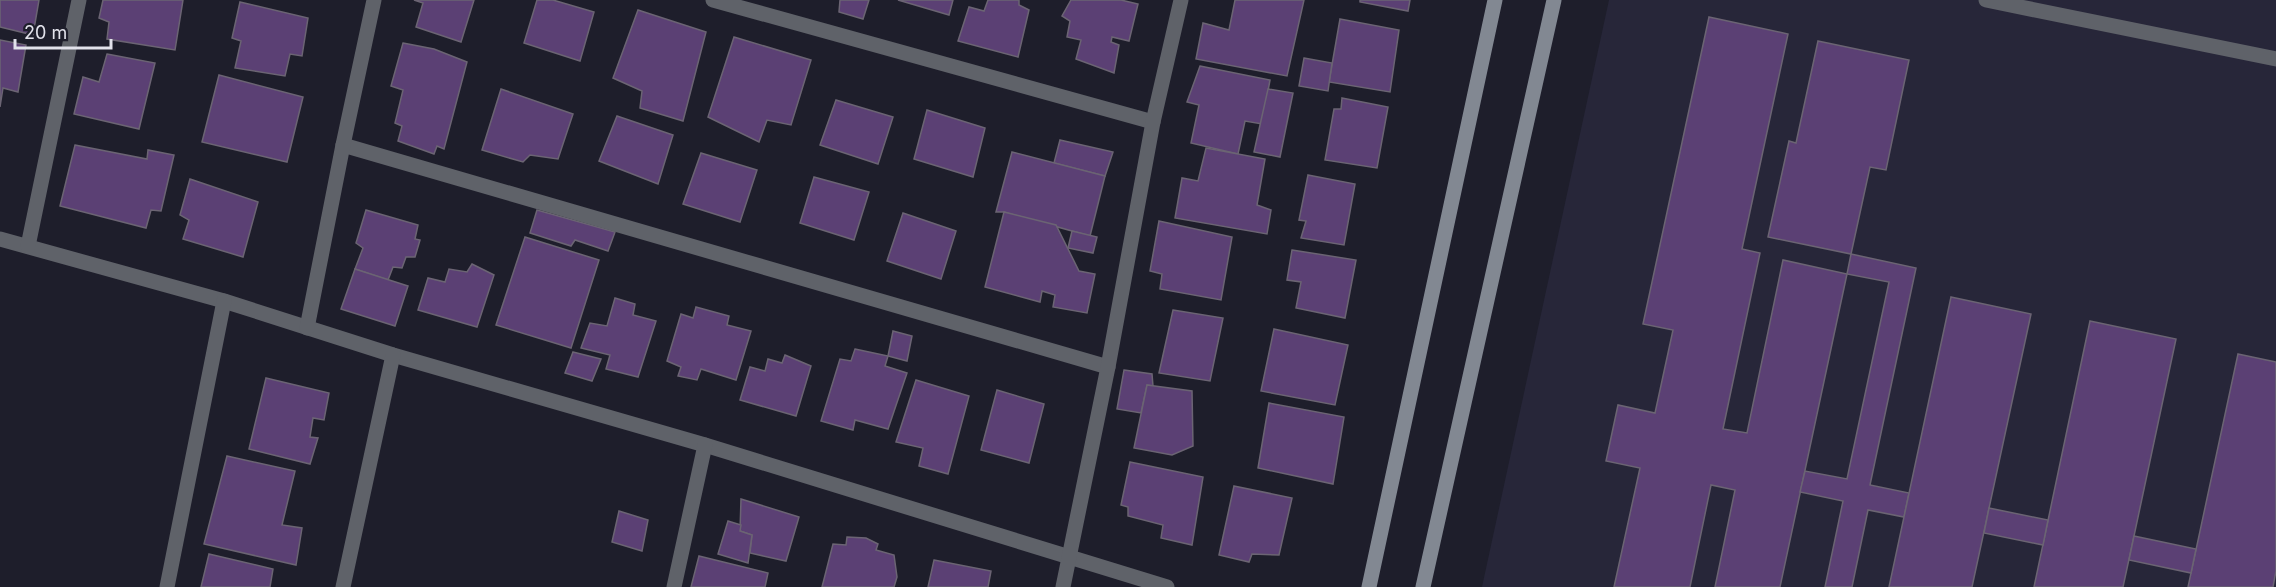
<svg xmlns="http://www.w3.org/2000/svg" width="2276" height="587" font-family="Inter,sans-serif">
	<rect width="100%" height="100%" fill="#1e1e2b"/>
	<path fill="#272639" d="M 1609,0 L 2276,0 L 2276,587 L 1482,587 Z"/>
	<g fill="#5b4074" stroke="#6b6473" stroke-width="1.5">
		<path d="M 0,0 L 39,0 L 33,35 L 0,27 Z"/>
		<path d="M 103,0 L 183,0 L 175,50 L 107,39 L 109,22 L 99,18 Z"/>
		<path d="M 414,0 L 474,0 L 461,42 L 416,27 L 423,3 Z"/>
		<path d="M 537,0 L 553,0 L 594,12 L 580,61 L 524,43 Z"/>
		<path d="M 840,0 L 869,0 L 863,19 L 839,12 Z"/>
		<path d="M 898,0 L 953,0 L 949,15 Z"/>
		<path d="M 988,0 L 1019,0 L 1019,5 L 1029,10 L 1018,57 L 958,41 L 969,7 L 984,11 Z"/>
		<path d="M 1071,0 L 1121,0 L 1138,4 L 1129,41 L 1112,37 L 1111,42 L 1119,45 L 1114,73 L 1076,59 L 1081,40 L 1067,37 L 1070,21 L 1062,16 Z"/>
		<path d="M 1235,0 L 1304,0 L 1287,76 L 1196,59 L 1203,23 L 1229,30 Z"/>
		<path d="M 1360,0 L 1410,0 L 1408,11 L 1360,2 Z"/>
		<path d="M 240,2 L 308,18 L 302,56 L 290,54 L 285,76 L 235,68 L 241,41 L 232,38 Z"/>
		<path d="M 638,10 L 706,32 L 683,121 L 640,108 L 642,91 L 613,78 Z"/>
		<path d="M 1709,17 L 1788,34 L 1742,249 L 1760,253 L 1723,429 L 1747,433 L 1783,260 L 1847,274 L 1780,587 L 1715,587 L 1735,490 L 1711,485 L 1690,587 L 1614,587 L 1640,468 L 1606,461 L 1618,405 L 1655,413 L 1673,330 L 1643,324 Z"/>
		<path d="M 1340,19 L 1399,30 L 1390,92 L 1329,82 Z"/>
		<path d="M 734,37 L 811,60 L 791,125 L 767,120 L 759,142 L 708,117 Z"/>
		<path d="M 0,40 L 26,45 L 18,92 L 3,88 L 0,107 Z"/>
		<path d="M 1818,41 L 1909,60 L 1886,170 L 1870,167 L 1851,254 L 1768,237 L 1789,141 L 1796,143 Z"/>
		<path d="M 403,43 L 434,49 L 467,62 L 444,149 L 437,146 L 434,154 L 398,141 L 402,126 L 395,123 L 403,90 L 391,86 Z"/>
		<path d="M 107,54 L 155,63 L 139,129 L 74,114 L 83,77 L 99,82 Z"/>
		<path d="M 1304,58 L 1332,63 L 1328,91 L 1299,86 Z"/>
		<path d="M 1200,66 L 1270,80 L 1262,124 L 1245,121 L 1238,154 L 1191,143 L 1199,105 L 1187,102 Z"/>
		<path d="M 219,75 L 303,97 L 287,162 L 202,142 Z"/>
		<path d="M 501,89 L 573,114 L 558,159 L 530,155 L 523,162 L 482,150 Z"/>
		<path d="M 1268,89 L 1293,93 L 1280,157 L 1254,152 Z"/>
		<path d="M 1342,98 L 1388,107 L 1377,168 L 1325,160 L 1334,109 L 1341,109 Z"/>
		<path d="M 836,100 L 893,117 L 878,164 L 820,145 Z"/>
		<path d="M 927,110 L 985,128 L 973,177 L 914,159 Z"/>
		<path d="M 617,116 L 673,135 L 658,184 L 599,161 Z"/>
		<path d="M 1060,140 L 1113,152 L 1105,176 L 1054,163 Z"/>
		<path d="M 75,145 L 147,159 L 148,150 L 174,155 L 161,211 L 151,210 L 146,228 L 60,206 Z"/>
		<path d="M 1206,148 L 1265,159 L 1257,205 L 1271,210 L 1267,234 L 1175,218 L 1182,178 L 1198,181 Z"/>
		<path d="M 1012,152 L 1105,176 L 1090,236 L 1004,212 L 996,212 Z"/>
		<path d="M 701,153 L 757,170 L 740,222 L 683,204 Z"/>
		<path d="M 1308,175 L 1355,184 L 1344,245 L 1301,238 L 1306,221 L 1299,220 Z"/>
		<path d="M 814,177 L 869,192 L 854,240 L 800,223 Z"/>
		<path d="M 190,179 L 258,202 L 243,257 L 183,239 L 189,220 L 180,215 Z"/>
		<path d="M 366,210 L 418,225 L 415,239 L 420,240 L 415,257 L 406,257 L 402,268 L 393,267 L 388,280 L 355,269 L 363,248 L 356,243 Z"/>
		<path d="M 537,210 L 615,232 L 608,251 L 575,240 L 571,246 L 530,233 Z"/>
		<path d="M 1004,212 L 1056,225 L 1079,271 L 1095,274 L 1087,313 L 1053,307 L 1055,295 L 1042,291 L 1040,302 L 985,287 Z"/>
		<path d="M 903,213 L 956,231 L 941,279 L 887,261 Z"/>
		<path d="M 1159,221 L 1232,237 L 1221,300 L 1160,289 L 1162,274 L 1150,271 Z"/>
		<path d="M 1072,231 L 1097,237 L 1093,253 L 1068,248 Z"/>
		<path d="M 525,237 L 599,260 L 571,348 L 496,325 Z"/>
		<path d="M 1292,250 L 1356,260 L 1345,318 L 1296,308 L 1301,282 L 1287,280 Z"/>
		<path d="M 1851,254 L 1916,268 L 1870,485 L 1909,493 L 1904,517 L 1868,510 L 1852,587 L 1825,587 L 1843,501 L 1800,492 L 1805,471 L 1847,479 L 1889,282 L 1847,274 Z"/>
		<path d="M 472,264 L 494,275 L 477,327 L 418,310 L 428,278 L 445,282 L 449,269 L 467,272 Z"/>
		<path d="M 355,269 L 408,286 L 395,326 L 341,309 Z"/>
		<path d="M 1951,297 L 2031,314 L 1972,587 L 1889,587 Z"/>
		<path d="M 615,298 L 635,304 L 633,315 L 656,321 L 638,377 L 606,369 L 610,355 L 581,348 L 590,323 L 607,326 Z"/>
		<path d="M 696,307 L 729,316 L 727,325 L 751,331 L 736,380 L 701,369 L 697,380 L 678,376 L 681,367 L 667,361 L 681,314 L 693,318 Z"/>
		<path d="M 1173,310 L 1223,318 L 1210,381 L 1159,373 Z"/>
		<path d="M 2090,321 L 2176,339 L 2134,536 L 2123,587 L 2034,587 Z"/>
		<path d="M 1274,329 L 1348,345 L 1335,405 L 1261,391 Z"/>
		<path d="M 893,331 L 912,336 L 907,361 L 888,356 Z"/>
		<path d="M 855,349 L 888,356 L 885,366 L 907,373 L 888,429 L 855,420 L 853,430 L 821,421 L 840,359 L 851,361 Z"/>
		<path d="M 573,352 L 601,359 L 592,381 L 565,373 Z"/>
		<path d="M 2238,354 L 2276,362 L 2276,571 L 2273,587 L 2188,587 Z"/>
		<path d="M 785,355 L 811,366 L 796,416 L 740,400 L 750,367 L 765,371 L 768,359 L 782,363 Z"/>
		<path d="M 1124,370 L 1152,374 L 1153,386 L 1147,385 L 1141,413 L 1117,409 Z"/>
		<path d="M 266,378 L 329,393 L 324,420 L 313,418 L 310,437 L 318,438 L 310,464 L 249,449 Z"/>
		<path d="M 916,380 L 969,396 L 948,474 L 919,466 L 923,448 L 896,442 Z"/>
		<path d="M 1147,385 L 1192,391 L 1193,446 L 1172,455 L 1134,448 Z"/>
		<path d="M 997,390 L 1044,404 L 1029,463 L 981,450 Z"/>
		<path d="M 1269,403 L 1344,417 L 1333,484 L 1258,468 Z"/>
		<path d="M 227,456 L 295,471 L 282,525 L 302,528 L 296,565 L 204,544 Z"/>
		<path d="M 1130,462 L 1203,477 L 1192,545 L 1161,538 L 1163,525 L 1128,516 L 1128,507 L 1121,505 Z"/>
		<path d="M 1234,486 L 1292,498 L 1279,555 L 1252,554 L 1249,562 L 1219,555 Z"/>
		<path d="M 741,499 L 799,517 L 786,561 L 750,553 L 752,535 L 740,531 Z"/>
		<path d="M 1989,508 L 2048,520 L 2043,545 L 1984,533 Z"/>
		<path d="M 619,511 L 648,520 L 642,551 L 612,542 Z"/>
		<path d="M 728,521 L 741,525 L 740,531 L 752,535 L 748,563 L 718,554 Z"/>
		<path d="M 2134,536 L 2196,549 L 2191,573 L 2129,560 Z"/>
		<path d="M 847,537 L 866,538 L 878,544 L 876,550 L 894,555 L 897,577 L 894,587 L 822,587 L 833,544 L 846,545 Z"/>
		<path d="M 209,554 L 273,569 L 270,587 L 201,587 Z"/>
		<path d="M 699,556 L 768,573 L 765,587 L 691,587 Z"/>
		<path d="M 934,560 L 991,571 L 988,587 L 928,587 Z"/>
	</g>
	<g fill="none" stroke-linecap="round" stroke-linejoin="round">
		<path stroke="#5f6269" stroke-width="15" d="M 1986,0 L 2276,59"/>
		<g stroke="#5f6269" stroke-width="15">
			<path d="M 713,0 L 1153,122"/>
			<path d="M 343,145 L 1108,367"/>
			<path d="M 0,239 L 224,301 L 393,355 L 705,445 L 1167,587"/>
			<path d="M 28,246 L 79,0"/>
			<path d="M 307,328 L 343,145 L 374,0"/>
			<path d="M 167,587 L 224,301"/>
			<path d="M 343,587 L 393,355"/>
			<path d="M 674,587 L 705,445"/>
			<path d="M 1063,587 L 1108,367 L 1153,122 L 1181,0"/>
		</g>
		<g stroke="#828892" stroke-width="15">
			<path d="M 1369,587 L 1495,0"/>
			<path d="M 1423,587 L 1554,0"/>
		</g>
	</g>
	<path d="M15 39v9h96v-9" fill="none" stroke="#e2e2eb" stroke-width="3"/>
	<text x="24" y="39" font-size="18" fill="#e2e2eb" stroke="#1e1e2b" stroke-width="4.5" paint-order="stroke">20 m</text>
</svg>
